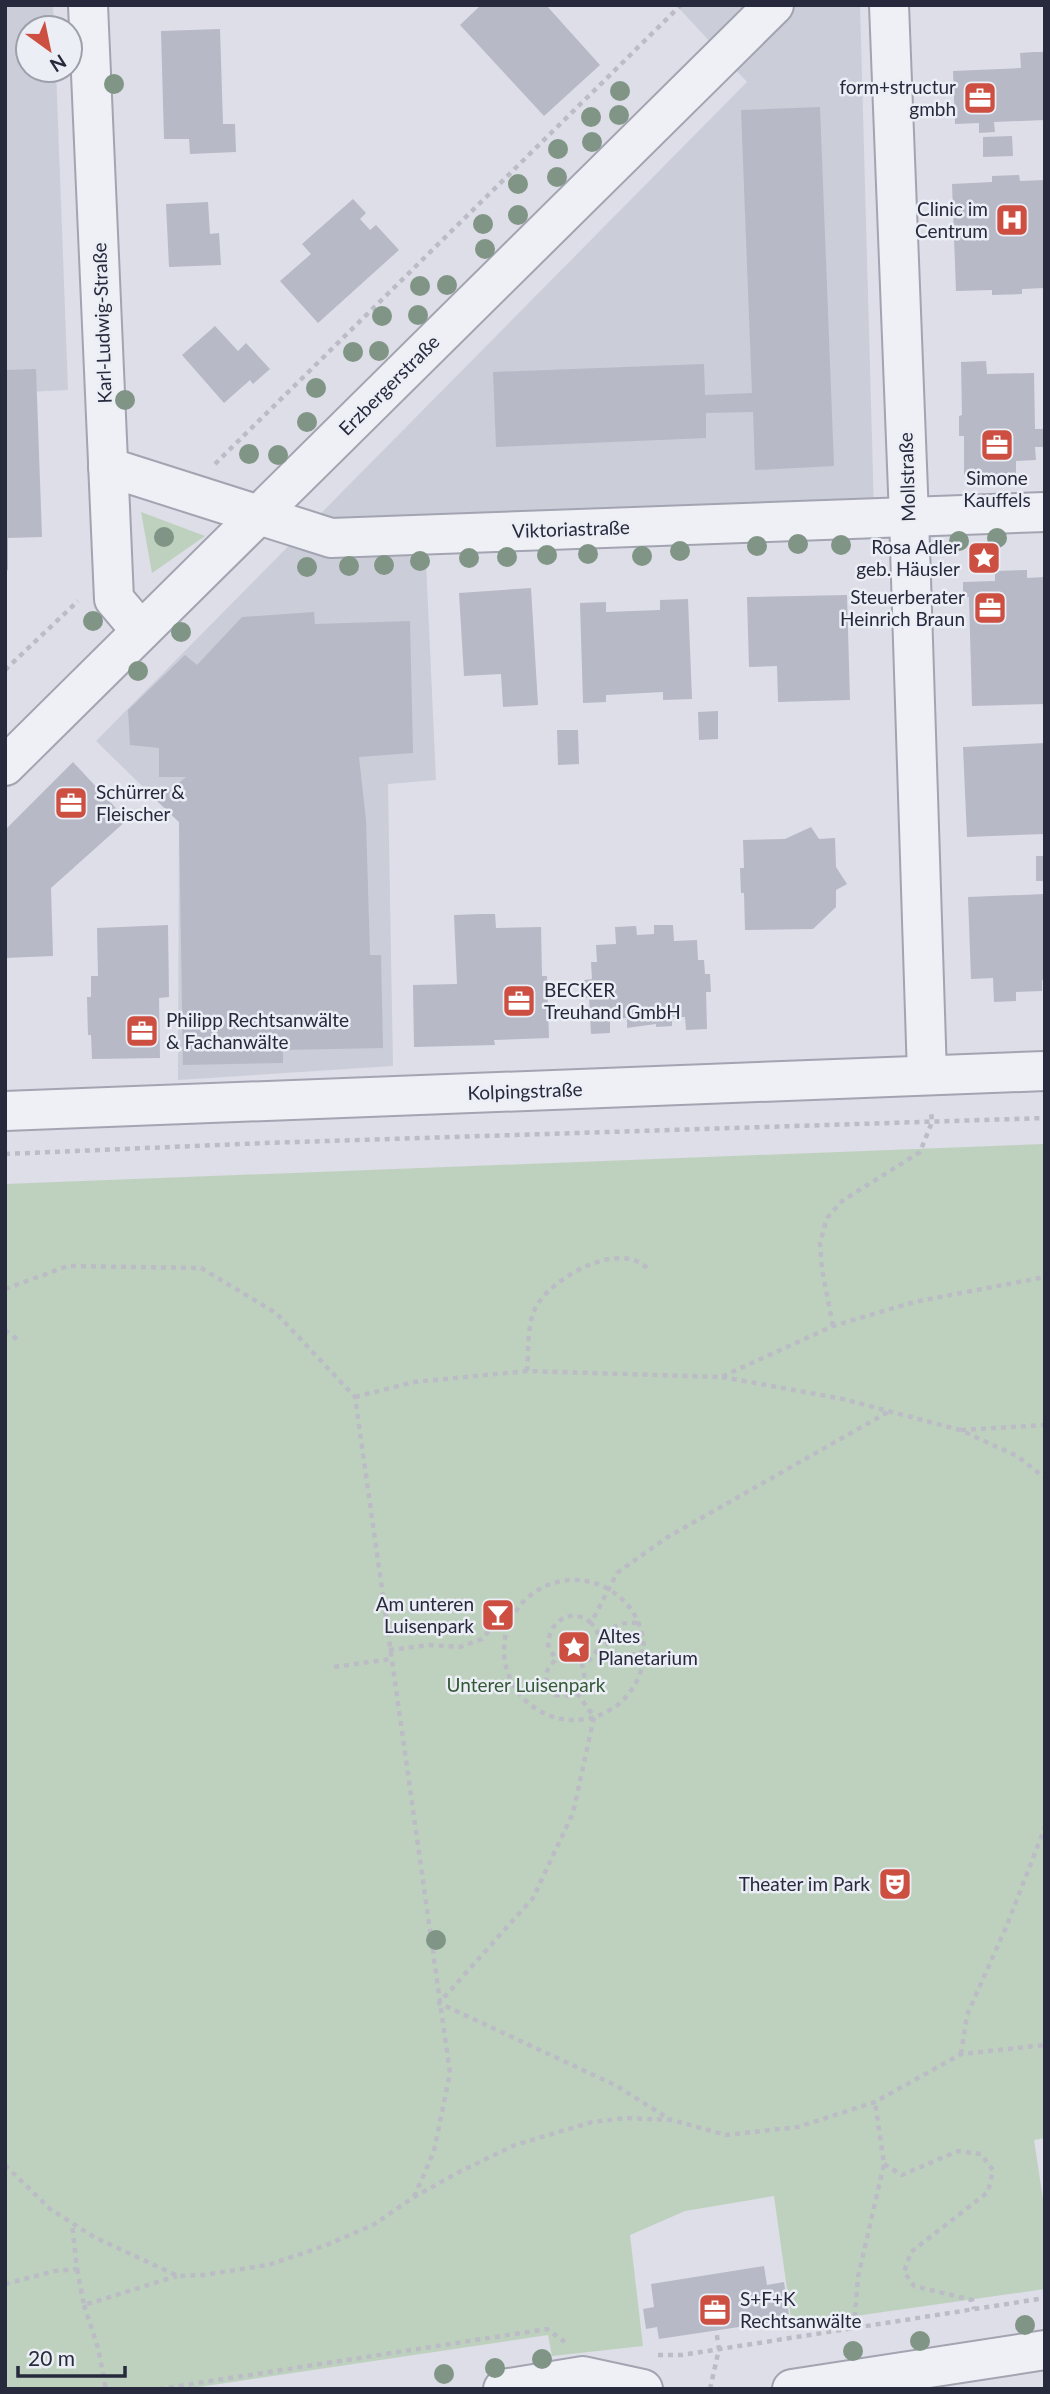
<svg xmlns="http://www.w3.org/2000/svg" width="1050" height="2394" font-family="Lato,sans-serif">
	<rect width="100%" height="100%" fill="#dddee7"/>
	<g fill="#cbcdd9">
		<path d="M 5,5 L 53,5 L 54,28 L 28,28 L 28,70 L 56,70 L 68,390 L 5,393 Z"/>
		<path d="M 676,5 L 860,5 L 874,511 L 424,519 L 436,780 L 388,784 L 393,1066 L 178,1080 L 179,822 L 96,741 L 747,82 Z"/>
	</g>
	<g fill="#bed1be">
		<path d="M 141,512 L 205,536 L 152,573 Z"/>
		<path d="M 1045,1144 L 1045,2138 L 1034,2140 L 1045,2212 L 1045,2289 L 792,2325 L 774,2196 L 685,2211 L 630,2235 L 643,2346 L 552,2356 L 548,2335 L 186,2389 L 5,2389 L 5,1184 Z"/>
	</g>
	<g fill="#b7b9c7">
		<path d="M 481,5 L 546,5 L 600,65 L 544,116 L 460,25 Z"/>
		<path d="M 220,29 L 223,124 L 235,124 L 236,152 L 190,154 L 189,139 L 164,139 L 161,31 Z"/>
		<path d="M 1034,52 L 1045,52 L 1045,120 L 994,122 L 995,132 L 979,133 L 979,123 L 955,124 L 953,71 L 1021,68 L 1020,53 Z"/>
		<path d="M 820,107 L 834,466 L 755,470 L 753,412 L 706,413 L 706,438 L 496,447 L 493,372 L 704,364 L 705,395 L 752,393 L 741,110 Z"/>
		<path d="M 1012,136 L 1013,156 L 983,157 L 983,137 Z"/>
		<path d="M 1019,175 L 1020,181 L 1045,180 L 1045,288 L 1022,289 L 1022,294 L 992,295 L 992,290 L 956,291 L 952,184 L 992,182 L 992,176 Z"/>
		<path d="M 353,199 L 366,213 L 360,219 L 370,230 L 376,225 L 399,250 L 318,323 L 280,281 L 311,254 L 302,244 Z"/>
		<path d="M 208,202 L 210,234 L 219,233 L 221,265 L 169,267 L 166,204 Z"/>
		<path d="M 215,326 L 238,351 L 246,343 L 270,369 L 253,384 L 250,380 L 224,403 L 182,355 Z"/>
		<path d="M 986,361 L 987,374 L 1034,373 L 1035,429 L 1045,429 L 1045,447 L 1035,447 L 1036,460 L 1016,461 L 1016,474 L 964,475 L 964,436 L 959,436 L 959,416 L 962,415 L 961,362 Z"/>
		<path d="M 36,369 L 42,537 L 8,538 L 8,569 L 5,576 L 5,370 Z"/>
		<path d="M 1027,570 L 1027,578 L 1045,577 L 1045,704 L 972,706 L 969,597 L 963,597 L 963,582 L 995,581 L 995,571 Z"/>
		<path d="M 531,588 L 538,705 L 503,707 L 501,674 L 464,676 L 459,593 Z"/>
		<path d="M 847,595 L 850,700 L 778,702 L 777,666 L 749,667 L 747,597 Z"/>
		<path d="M 688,599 L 692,699 L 663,700 L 663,692 L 606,695 L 606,702 L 583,703 L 580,603 L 606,602 L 606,612 L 660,610 L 660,600 Z"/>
		<path d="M 314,612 L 315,624 L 410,621 L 413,753 L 359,757 L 366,820 L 370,955 L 381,955 L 383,1048 L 283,1050 L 283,1063 L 183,1065 L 179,822 L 157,801 L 186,777 L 159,777 L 159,748 L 130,745 L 128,710 L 185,655 L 197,665 L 242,617 Z"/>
		<path d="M 718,711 L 718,739 L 699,740 L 698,712 Z"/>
		<path d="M 557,730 L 578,730 L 579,764 L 558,765 Z"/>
		<path d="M 1045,743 L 1045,834 L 967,837 L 963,747 Z"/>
		<path d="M 73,762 L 127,820 L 51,888 L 53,956 L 5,958 L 5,830 Z"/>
		<path d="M 811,827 L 819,839 L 835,838 L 836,867 L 847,884 L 836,890 L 836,907 L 813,929 L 745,930 L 744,893 L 741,893 L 740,868 L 744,868 L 743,840 L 785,839 Z"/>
		<rect x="1036" y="856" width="9" height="25"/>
		<path d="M 1045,894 L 1045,979 L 1042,980 L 1042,991 L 1016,992 L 1016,1001 L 994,1002 L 993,978 L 971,979 L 968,897 Z"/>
		<path d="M 482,914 L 495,914 L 496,928 L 541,927 L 542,976 L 547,976 L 549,1038 L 494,1040 L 495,1045 L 414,1047 L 413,985 L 457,984 L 454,915 Z"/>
		<path d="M 168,925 L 169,997 L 159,998 L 160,1058 L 92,1059 L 91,1035 L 88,1035 L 87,997 L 91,997 L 91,976 L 98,976 L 97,928 Z"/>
		<path d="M 654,925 L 673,925 L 674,941 L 697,940 L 698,960 L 704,960 L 705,974 L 710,974 L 711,992 L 706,992 L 707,1029 L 686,1030 L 685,1017 L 672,1017 L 672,1026 L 656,1027 L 656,1024 L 627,1028 L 627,1018 L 610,1019 L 610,1033 L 591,1034 L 589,998 L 585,998 L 584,980 L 592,979 L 591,962 L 597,962 L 596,945 L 616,944 L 615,927 L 636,926 L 637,935 L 654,934 Z"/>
		<path d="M 764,2266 L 767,2285 L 784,2282 L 789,2314 L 772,2317 L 772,2322 L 659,2339 L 657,2327 L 646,2329 L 643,2309 L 654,2307 L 651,2284 Z"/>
	</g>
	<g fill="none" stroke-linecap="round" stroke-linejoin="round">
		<defs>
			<g id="minor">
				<path d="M 88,5 L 114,599 L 141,631"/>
				<path d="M 889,5 L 909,517 L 927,1075"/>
				<path d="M 108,467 L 331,538 L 1045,512"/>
				<path d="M 5,766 L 774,5"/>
				<path d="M 5,1111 L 1045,1071"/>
				<path d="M 503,2389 L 583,2376 L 643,2389"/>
				<path d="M 792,2389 L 1045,2350"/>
			</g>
		</defs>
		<use href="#minor" stroke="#a3a4b1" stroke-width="42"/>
		<g stroke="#bbbcc5" stroke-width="4.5" stroke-dasharray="5 5" stroke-linecap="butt">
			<path d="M 215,464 L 681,5"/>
			<path d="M 5,670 L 78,601"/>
			<path d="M 5,1154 L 265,1143 L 1045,1118"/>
			<path d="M 5,1289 L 68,1266 L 201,1268 L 276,1313 L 355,1397 L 450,2073 L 434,2151 L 414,2197"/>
			<path d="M 833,1326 L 822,1270 L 820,1243 L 827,1218 L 842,1201 L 920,1152 L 932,1122 L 931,1111"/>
			<path d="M 5,1330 L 18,1340"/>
			<path d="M 527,1371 C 529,1349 526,1320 539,1302 C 558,1275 619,1241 647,1268"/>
			<path d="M 722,1377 L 843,1399 L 960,1430 L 1017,1456 L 1045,1478"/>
			<path d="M 355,1397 L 414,1382 L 527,1371 L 721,1377 L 833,1326 L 914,1302 L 1045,1277"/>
			<path d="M 961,1430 L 1045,1425"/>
			<circle cx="574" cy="1650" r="70"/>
			<path d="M 591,1623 C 571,1606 549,1621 548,1645 L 556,1660 C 543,1670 543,1683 555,1695 L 572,1696 C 584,1688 587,1679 582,1665 C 598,1656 606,1638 591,1623 L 617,1573 L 666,1538 L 888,1412"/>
			<path d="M 637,1623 C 594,1618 598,1670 644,1651"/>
			<path d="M 389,1650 L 429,1645 L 460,1647 L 482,1639 L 501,1617"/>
			<path d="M 334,1667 L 391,1659"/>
			<path d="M 577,1693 L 594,1717 L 573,1813 L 533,1898 L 439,2003 L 615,2085 L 671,2120"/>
			<path d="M 961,2054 L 967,2015 L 1007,1925 L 1045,1827"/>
			<path d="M 884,2164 L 902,2175 L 958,2151 L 981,2154 L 993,2170 L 988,2192 L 911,2252 L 904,2272 L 914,2286 L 972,2300 L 974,2309"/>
			<path d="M 5,2165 L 50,2209 L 94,2237 L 178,2276 L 203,2275 L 268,2265 L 324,2246 L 373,2225 L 414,2197 L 461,2171 L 515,2145 L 592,2122 L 626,2118 L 672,2120 L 726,2135 L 798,2127 L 875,2102 L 961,2054 L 1045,2045"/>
			<path d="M 77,2269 L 84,2305 L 177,2276"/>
			<path d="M 5,2284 L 55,2271 L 77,2269 L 72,2223"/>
			<path d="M 84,2305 L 98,2348 L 106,2389"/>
			<path d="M 854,2327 L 858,2277 L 884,2164 L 875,2102"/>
			<path d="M 658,2355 L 682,2355 L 1045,2298"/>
			<path d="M 159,2389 L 547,2329 L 565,2342"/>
			<path d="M 710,2389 L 719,2349 L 716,2330"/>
		</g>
		<use href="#minor" stroke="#eff0f5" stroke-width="38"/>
	</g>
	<g fill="#809586">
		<circle cx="114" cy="84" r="10"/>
		<circle cx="620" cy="91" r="10"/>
		<circle cx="619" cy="115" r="10"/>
		<circle cx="591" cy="117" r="10"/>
		<circle cx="592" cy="142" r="10"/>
		<circle cx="558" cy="149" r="10"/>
		<circle cx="557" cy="177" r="10"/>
		<circle cx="518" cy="184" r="10"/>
		<circle cx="518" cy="215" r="10"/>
		<circle cx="483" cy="224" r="10"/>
		<circle cx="485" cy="249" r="10"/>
		<circle cx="447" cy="285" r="10"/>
		<circle cx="420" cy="286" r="10"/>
		<circle cx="418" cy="315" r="10"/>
		<circle cx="382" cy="316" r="10"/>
		<circle cx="379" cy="351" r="10"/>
		<circle cx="353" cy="352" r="10"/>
		<circle cx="316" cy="388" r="10"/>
		<circle cx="125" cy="400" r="10"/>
		<circle cx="307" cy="422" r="10"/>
		<circle cx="249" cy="454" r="10"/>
		<circle cx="278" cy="455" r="10"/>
		<circle cx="164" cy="537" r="10"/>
		<circle cx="997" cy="538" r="10"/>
		<circle cx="959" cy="541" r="10"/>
		<circle cx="798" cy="544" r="10"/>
		<circle cx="841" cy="545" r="10"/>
		<circle cx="757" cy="546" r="10"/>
		<circle cx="680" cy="551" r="10"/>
		<circle cx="588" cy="554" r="10"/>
		<circle cx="547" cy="555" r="10"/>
		<circle cx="642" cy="556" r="10"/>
		<circle cx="507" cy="557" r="10"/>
		<circle cx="469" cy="558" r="10"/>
		<circle cx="420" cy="561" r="10"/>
		<circle cx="384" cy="565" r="10"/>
		<circle cx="349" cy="566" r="10"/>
		<circle cx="307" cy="567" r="10"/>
		<circle cx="93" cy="621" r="10"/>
		<circle cx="181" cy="632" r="10"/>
		<circle cx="138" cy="671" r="10"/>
		<circle cx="436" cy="1940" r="10"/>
		<circle cx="1025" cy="2325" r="10"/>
		<circle cx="920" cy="2341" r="10"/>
		<circle cx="853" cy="2351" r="10"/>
		<circle cx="542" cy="2359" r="10"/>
		<circle cx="495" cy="2368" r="10"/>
		<circle cx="444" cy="2374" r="10"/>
	</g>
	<defs>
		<symbol id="office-square" viewBox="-11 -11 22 22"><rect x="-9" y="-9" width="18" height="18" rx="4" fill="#cd4f41" stroke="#eceef5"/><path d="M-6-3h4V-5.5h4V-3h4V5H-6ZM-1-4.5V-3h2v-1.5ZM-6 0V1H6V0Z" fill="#fff"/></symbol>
		<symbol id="hospital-square" viewBox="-11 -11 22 22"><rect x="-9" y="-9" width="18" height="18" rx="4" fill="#cd4f41" stroke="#eceef5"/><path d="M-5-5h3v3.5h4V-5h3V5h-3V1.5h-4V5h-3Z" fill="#fff"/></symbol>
		<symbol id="sight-square" viewBox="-11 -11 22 22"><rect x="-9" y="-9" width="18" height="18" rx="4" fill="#cd4f41" stroke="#eceef5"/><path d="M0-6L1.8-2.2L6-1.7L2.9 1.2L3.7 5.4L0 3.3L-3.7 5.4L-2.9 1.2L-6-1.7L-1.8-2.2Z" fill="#fff"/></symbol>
		<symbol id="bar-square" viewBox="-11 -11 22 22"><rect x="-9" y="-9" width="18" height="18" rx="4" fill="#cd4f41" stroke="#eceef5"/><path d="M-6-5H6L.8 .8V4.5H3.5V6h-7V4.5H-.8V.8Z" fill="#fff"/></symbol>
		<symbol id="theatre-square" viewBox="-11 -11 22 22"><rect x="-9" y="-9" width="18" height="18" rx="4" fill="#cd4f41" stroke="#eceef5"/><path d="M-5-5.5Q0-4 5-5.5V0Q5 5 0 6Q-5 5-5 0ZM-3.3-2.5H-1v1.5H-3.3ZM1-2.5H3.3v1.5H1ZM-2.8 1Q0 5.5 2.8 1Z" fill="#fff"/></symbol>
	</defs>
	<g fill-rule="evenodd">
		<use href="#office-square" x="961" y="79" width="38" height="38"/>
		<use href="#hospital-square" x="993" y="201" width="38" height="38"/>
		<use href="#office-square" x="978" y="426" width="38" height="38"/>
		<use href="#sight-square" x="965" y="539" width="38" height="38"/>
		<use href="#office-square" x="971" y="589" width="38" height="38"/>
		<use href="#office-square" x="52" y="784" width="38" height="38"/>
		<use href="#office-square" x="500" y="982" width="38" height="38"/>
		<use href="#office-square" x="123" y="1012" width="38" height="38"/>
		<use href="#bar-square" x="479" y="1596" width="38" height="38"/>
		<use href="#sight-square" x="555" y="1628" width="38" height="38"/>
		<use href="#theatre-square" x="876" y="1865" width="38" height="38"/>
		<use href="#office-square" x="696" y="2291" width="38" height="38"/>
	</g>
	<g text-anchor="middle" stroke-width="5" stroke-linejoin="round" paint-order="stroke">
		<g font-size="19" fill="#27293d" stroke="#eceef5" text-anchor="end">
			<text x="956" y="94">form+structur<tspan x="956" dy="22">gmbh</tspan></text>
			<text x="988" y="216">Clinic im<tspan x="988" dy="22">Centrum</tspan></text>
			<text x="997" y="485" text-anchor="middle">Simone<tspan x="997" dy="22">Kauffels</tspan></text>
			<text x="960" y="554">Rosa Adler<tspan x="960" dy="22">geb. Häusler</tspan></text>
			<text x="965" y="604">Steuerberater<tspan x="965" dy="22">Heinrich Braun</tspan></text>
			<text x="96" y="799" text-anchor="start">Schürrer &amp;<tspan x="96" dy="22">Fleischer</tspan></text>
			<text x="544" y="997" text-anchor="start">BECKER<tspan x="544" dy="22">Treuhand GmbH</tspan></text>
			<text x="166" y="1027" text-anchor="start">Philipp Rechtsanwälte<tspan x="166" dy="22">&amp; Fachanwälte</tspan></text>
			<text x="474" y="1611">Am unteren<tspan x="474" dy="22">Luisenpark</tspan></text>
			<text x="598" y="1643" text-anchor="start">Altes<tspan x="598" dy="22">Planetarium</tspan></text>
			<text x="870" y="1891">Theater im Park</text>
			<text x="740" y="2306" text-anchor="start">S+F+K<tspan x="740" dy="22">Rechtsanwälte</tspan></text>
		</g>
		<g font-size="19" fill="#27293d" stroke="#eceef5">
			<text transform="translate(102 323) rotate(-92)" y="7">Karl-Ludwig-Straße</text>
			<text transform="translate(389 385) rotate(-45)" y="7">Erzbergerstraße</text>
			<text transform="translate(907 477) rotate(-92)" y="7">Mollstraße</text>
			<text transform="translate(571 529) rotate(-2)" y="7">Viktoriastraße</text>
			<text transform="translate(525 1091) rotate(-2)" y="7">Kolpingstraße</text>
		</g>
		<g font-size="19" fill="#345936" stroke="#eceef5">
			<text x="526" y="1692">Unterer Luisenpark</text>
		</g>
	</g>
	<rect width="1050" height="2394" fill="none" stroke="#27293d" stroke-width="14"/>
	<g transform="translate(49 49) rotate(147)"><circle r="33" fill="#eceef5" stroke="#9d9fab" stroke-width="2"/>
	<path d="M0-5L12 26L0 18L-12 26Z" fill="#cd4f41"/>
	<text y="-10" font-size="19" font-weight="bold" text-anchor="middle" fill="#27293d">N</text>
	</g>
	<path d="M18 2366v10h107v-10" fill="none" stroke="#27293d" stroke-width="3.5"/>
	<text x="28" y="2366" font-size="21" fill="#27293d" stroke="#eceef5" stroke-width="5" paint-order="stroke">20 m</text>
</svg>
